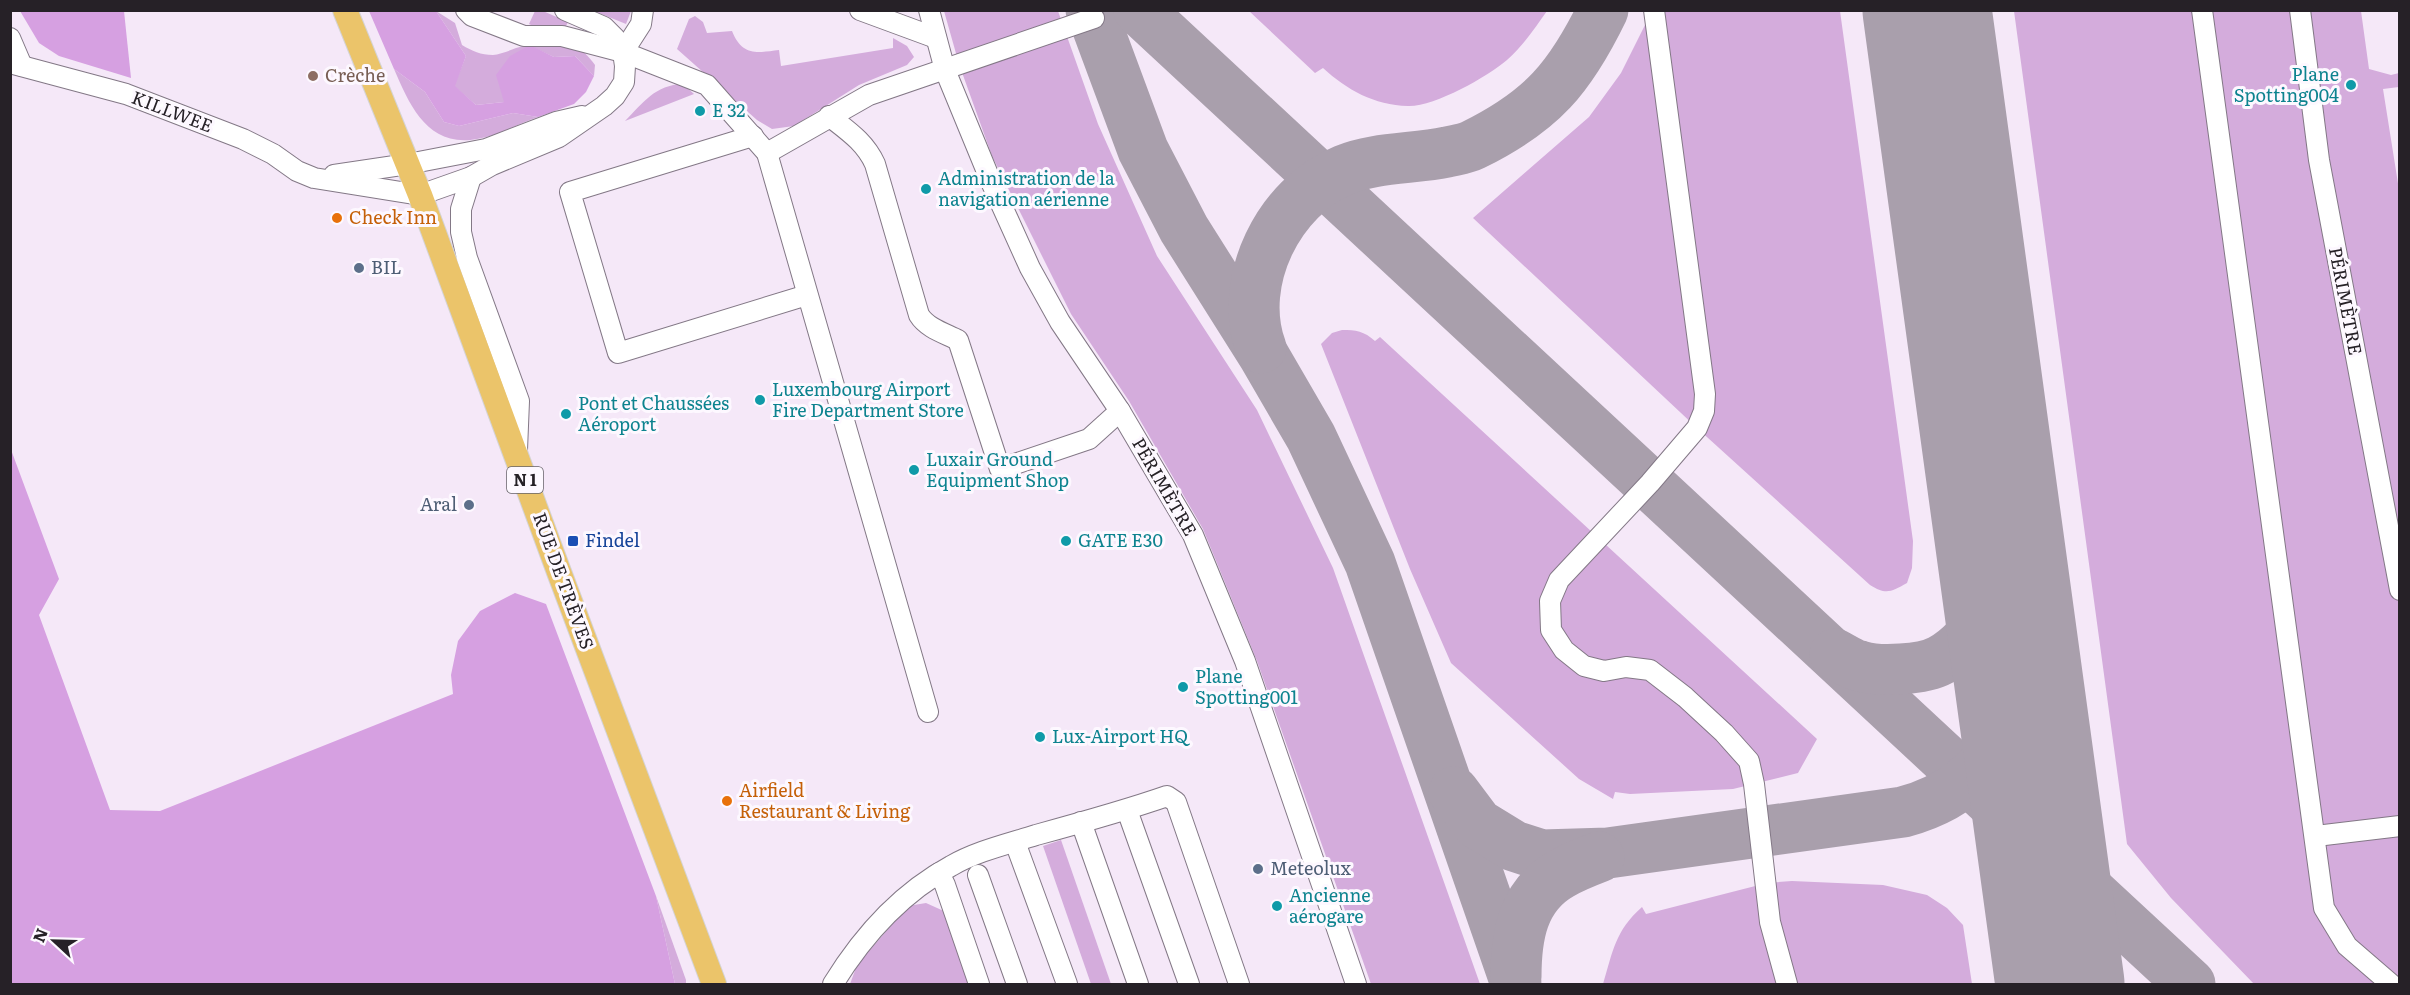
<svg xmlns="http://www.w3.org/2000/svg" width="2410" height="995" font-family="Literata,serif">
	<rect width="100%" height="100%" fill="#f5e8f8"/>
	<g fill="#d4acdc">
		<path d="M 436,11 L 455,23 L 462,45 C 472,51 481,55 493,55 C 500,54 509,51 516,48 C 547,39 574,34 595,65 L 594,76 L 575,56 L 554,57 L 530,46 L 504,102 L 476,105 L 454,86 L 466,56 Z"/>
		<path d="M 535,11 L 543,11 L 568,22 L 565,28 L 537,28 L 529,24 Z"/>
		<path d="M 594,11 L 631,11 L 626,24 Z"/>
		<path d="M 944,11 L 1058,11 L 1098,124 L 1157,256 L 1257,410 L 1333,568 L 1480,984 L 1371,984 L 1257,661 L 1203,529 L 1129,401 L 1071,314 L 992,156 L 959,64 Z"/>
		<path d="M 1249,11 L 1547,11 C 1535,28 1523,46 1507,60 C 1487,77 1434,107 1408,106 C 1374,105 1347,90 1323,68 L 1315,73 Z"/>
		<path d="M 1652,11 L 1840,11 L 1913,541 L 1912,568 L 1907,583 C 1891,592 1886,595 1870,585 L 1697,428 L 1473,218 L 1589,117 L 1621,73 Z"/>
		<path d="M 2014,11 L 2361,11 L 2369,69 L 2391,75 L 2399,73 L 2399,87 L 2383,89 L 2400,196 L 2399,984 L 2254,984 L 2171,898 L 2127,844 Z"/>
		<path d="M 695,16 L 703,22 L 707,33 L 732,31 C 742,56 756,53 779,50 L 781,66 L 893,48 L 893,38 L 907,46 L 914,57 L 907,65 L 859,85 L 794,126 L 772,129 L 757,120 L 677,49 L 689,19 Z"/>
		<path d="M 394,69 L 425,92 L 444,122 L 459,126 L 513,113 L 538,117 C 518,124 497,136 477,139 C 428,148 410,106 394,69 Z"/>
		<path d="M 683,84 L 694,94 L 625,121 C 644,102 655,85 683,84 Z"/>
		<path d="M 1342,330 C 1356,330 1364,331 1375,341 L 1380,337 L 1817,739 L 1798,773 L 1733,789 L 1630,794 L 1615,792 L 1613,799 L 1579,779 L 1451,663 L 1410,569 L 1321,344 L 1332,333 Z"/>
		<path d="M 1061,840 L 1111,984 L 1091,984 L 1043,846 Z"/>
		<path d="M 1792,881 L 1883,885 L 1927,895 L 1947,908 L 1963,925 L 1972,984 L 1603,984 C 1613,951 1615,931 1642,907 L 1646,914 L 1767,883 Z"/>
		<path d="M 656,896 L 686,980 L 686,984 L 675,984 Z"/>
		<path d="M 926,903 L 946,912 L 972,984 L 850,984 L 857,965 L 908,906 Z"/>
	</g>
	<g fill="#d6a0e1">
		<path d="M 20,11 L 124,11 L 131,78 L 59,56 L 39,43 Z"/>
		<path d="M 369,11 L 436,11 L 466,56 L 455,86 L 476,105 L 504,102 L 496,75 L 510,56 L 530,45 L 554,57 L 575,56 L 594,76 L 586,92 L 574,104 L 538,117 L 513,113 L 459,126 L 444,122 L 425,92 L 394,69 Z"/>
		<path d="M 10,447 L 59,579 L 39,615 L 110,810 L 160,811 L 453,694 L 451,675 L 458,641 L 480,611 L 515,593 L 546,604 L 656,896 L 675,984 L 11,984 Z"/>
	</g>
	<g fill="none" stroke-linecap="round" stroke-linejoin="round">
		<g stroke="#a99fac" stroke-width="51">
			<path d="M 1091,10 L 1143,150 L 1184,229 L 1264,356 L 1311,437 L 1370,563 L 1516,984"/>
			<path d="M 1139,10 L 2010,819 C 2037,850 2043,884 2049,924"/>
			<path d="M 1261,348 C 1237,282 1278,197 1344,170 C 1375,157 1414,159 1447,152 C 1455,150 1465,149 1473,145 C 1542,111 1570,78 1603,10"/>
			<path d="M 1835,654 C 1843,658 1851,664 1860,666 C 1879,672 1923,670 1941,660 C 1959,650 1976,632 1985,614 C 1996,595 1998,573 2001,552"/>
			<path d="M 1454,792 L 1478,824 L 1514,846 L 1542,855 L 1608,853 L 1903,812 C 1963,796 2003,757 2012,694 C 2014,678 2013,660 2014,643"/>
			<path d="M 2027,833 L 2190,984"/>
			<path d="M 2037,893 L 2049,924 L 2060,982"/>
			<path d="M 1516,977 C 1516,937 1522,896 1561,874 C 1573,867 1586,862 1599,857"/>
		</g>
		<path stroke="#a99fac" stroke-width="129" d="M 1927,10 L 2060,984"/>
		<defs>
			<g id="minor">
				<path d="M 466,10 L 472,16 L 524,36 L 562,36 L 623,52 L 707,85 L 767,153 L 928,712"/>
				<path d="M 860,10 L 936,38"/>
				<path d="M 929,10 L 945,70 L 992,184 L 1030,268 L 1060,322 L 1120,411 L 1193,535 L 1245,661 L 1356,984"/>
				<path d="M 1654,10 L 1705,394 L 1704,411 L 1697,428 L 1650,483 L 1559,580 L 1550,601 L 1551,630 L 1564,650 L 1584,666 L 1604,671 L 1626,667 L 1650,670 L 1685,697 L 1724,733 L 1749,761 L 1754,784 L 1770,922 L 1787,984"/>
				<path d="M 2202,10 L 2324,908 L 2347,946 L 2391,984"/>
				<path d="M 2300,10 L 2319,160 L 2400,590"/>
				<path d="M 10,38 L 22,66"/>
				<path d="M 623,52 L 641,24 L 643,10"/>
				<path d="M 10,63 L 126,94 L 243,139 L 273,154 L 297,171 L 314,178 L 420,195 L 471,177 L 492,165 L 559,137 L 604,106 L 615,96 L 624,82 L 625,66 L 623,52 L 615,38 L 604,27 L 565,10"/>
				<path d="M 829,116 C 848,131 865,142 875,164 L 919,315 C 927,328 944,333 958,340 L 1000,469 L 1089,439 L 1120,411"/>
				<path d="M 753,136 L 570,192 L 618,353 L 807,295"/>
				<path d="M 767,153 L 869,95 L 1094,18"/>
				<path d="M 334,175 L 408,164 L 486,149 L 556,122 L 582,116"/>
				<path d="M 471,177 L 461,209 L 461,232 L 467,258 L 519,401 L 517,450"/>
				<path d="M 1127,810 L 1189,984"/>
				<path d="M 1081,822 L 1138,984"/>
				<path d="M 2316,836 L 2400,826"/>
				<path d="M 1015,842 L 1067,984"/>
				<path d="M 939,873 L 945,885 L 979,984"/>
				<path d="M 978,875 L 1017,984"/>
				<path d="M 833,984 C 862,937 901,893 951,866 C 977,851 1008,844 1036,835 C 1080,823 1124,811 1167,796 L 1176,802 L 1239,984"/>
			</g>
			<path id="major" d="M 345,10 L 420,195 L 559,572 L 714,984"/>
		</defs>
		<use href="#minor" stroke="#837886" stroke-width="22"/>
		<use href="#major" stroke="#d4d3d4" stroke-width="26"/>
		<use href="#minor" stroke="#fff" stroke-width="20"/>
		<use href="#major" stroke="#ebc46a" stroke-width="24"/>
	</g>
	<circle fill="#8d6e63" stroke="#fdf8ff" stroke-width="2" cx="313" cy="76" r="6"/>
	<g fill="#0f9aa8" stroke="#fdf8ff" stroke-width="2">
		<circle cx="2351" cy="85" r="6"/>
		<circle cx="700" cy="111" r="6"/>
		<circle cx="926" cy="189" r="6"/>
		<circle cx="760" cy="400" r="6"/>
		<circle cx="566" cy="414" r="6"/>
		<circle cx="914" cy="470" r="6"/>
		<circle cx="1066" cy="541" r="6"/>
		<circle cx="1183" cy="687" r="6"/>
		<circle cx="1040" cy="737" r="6"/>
		<circle cx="1277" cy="906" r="6"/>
	</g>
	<g fill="#e8710a" stroke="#fdf8ff" stroke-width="2">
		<circle cx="337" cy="218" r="6"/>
		<circle cx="727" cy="801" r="6"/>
	</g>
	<g fill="#5c6f8a" stroke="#fdf8ff" stroke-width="2">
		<circle cx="359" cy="268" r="6"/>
		<circle cx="469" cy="505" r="6"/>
		<circle cx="1258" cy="869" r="6"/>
	</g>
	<rect fill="#1a4fb4" stroke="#fdf8ff" stroke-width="2" x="567" y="535" width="12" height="12" rx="3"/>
	<g text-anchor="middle" stroke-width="6" stroke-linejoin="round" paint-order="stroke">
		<rect fill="#fdf8ff" stroke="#666268" stroke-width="1.5" x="507" y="467" width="36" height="26" rx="4.5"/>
		<g font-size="16" font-weight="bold" fill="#262127">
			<text x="525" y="486">N 1</text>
		</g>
		<g font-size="18" fill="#0d838f" stroke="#fdf8ff" text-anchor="start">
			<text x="2339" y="81" text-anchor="end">Plane<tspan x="2339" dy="21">Spotting004</tspan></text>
			<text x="712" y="117">E 32</text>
			<text x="938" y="185">Administration de la<tspan x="938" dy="21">navigation aérienne</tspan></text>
			<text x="772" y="396">Luxembourg Airport<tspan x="772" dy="21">Fire Department Store</tspan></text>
			<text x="578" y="410">Pont et Chaussées<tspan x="578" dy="21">Aéroport</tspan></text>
			<text x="926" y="466">Luxair Ground<tspan x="926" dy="21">Equipment Shop</tspan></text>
			<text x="1078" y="547">GATE E30</text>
			<text x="1195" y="683">Plane<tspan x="1195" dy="21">Spotting001</tspan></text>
			<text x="1052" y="743">Lux-Airport HQ</text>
			<text x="1289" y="902">Ancienne<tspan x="1289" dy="21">aérogare</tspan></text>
		</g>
		<g font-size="18" fill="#785e54" stroke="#fdf8ff" text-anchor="start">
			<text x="325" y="82">Crèche</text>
		</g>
		<g font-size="18" fill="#262127" stroke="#fdf8ff">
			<text transform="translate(172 112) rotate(21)" y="6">KILLWEE</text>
			<text transform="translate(2345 301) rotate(79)" y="6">PÉRIMÈTRE</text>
			<text transform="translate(1164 487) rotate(60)" y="6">PÉRIMÈTRE</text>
			<text transform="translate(563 581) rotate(70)" y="6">RUE DE TRÈVES</text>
		</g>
		<g font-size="18" fill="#c56008" stroke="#fdf8ff" text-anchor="start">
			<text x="349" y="224">Check Inn</text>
			<text x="739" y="797">Airfield<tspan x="739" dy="21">Restaurant &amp; Living</tspan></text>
		</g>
		<g font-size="18" fill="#4e5e75" stroke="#fdf8ff" text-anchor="start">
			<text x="371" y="274">BIL</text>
			<text x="457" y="511" text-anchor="end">Aral</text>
			<text x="1270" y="875">Meteolux</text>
		</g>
		<g font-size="18" fill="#164399" stroke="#fdf8ff" text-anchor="start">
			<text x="585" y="547">Findel</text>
		</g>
	</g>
	<rect width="2410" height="995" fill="none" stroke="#262127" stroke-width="24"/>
	<g transform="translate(54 941) rotate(292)" stroke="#fdf8ff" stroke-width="4.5" paint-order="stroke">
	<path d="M0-4.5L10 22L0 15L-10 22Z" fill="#262127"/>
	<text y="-9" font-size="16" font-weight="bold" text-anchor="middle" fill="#262127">N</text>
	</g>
</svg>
